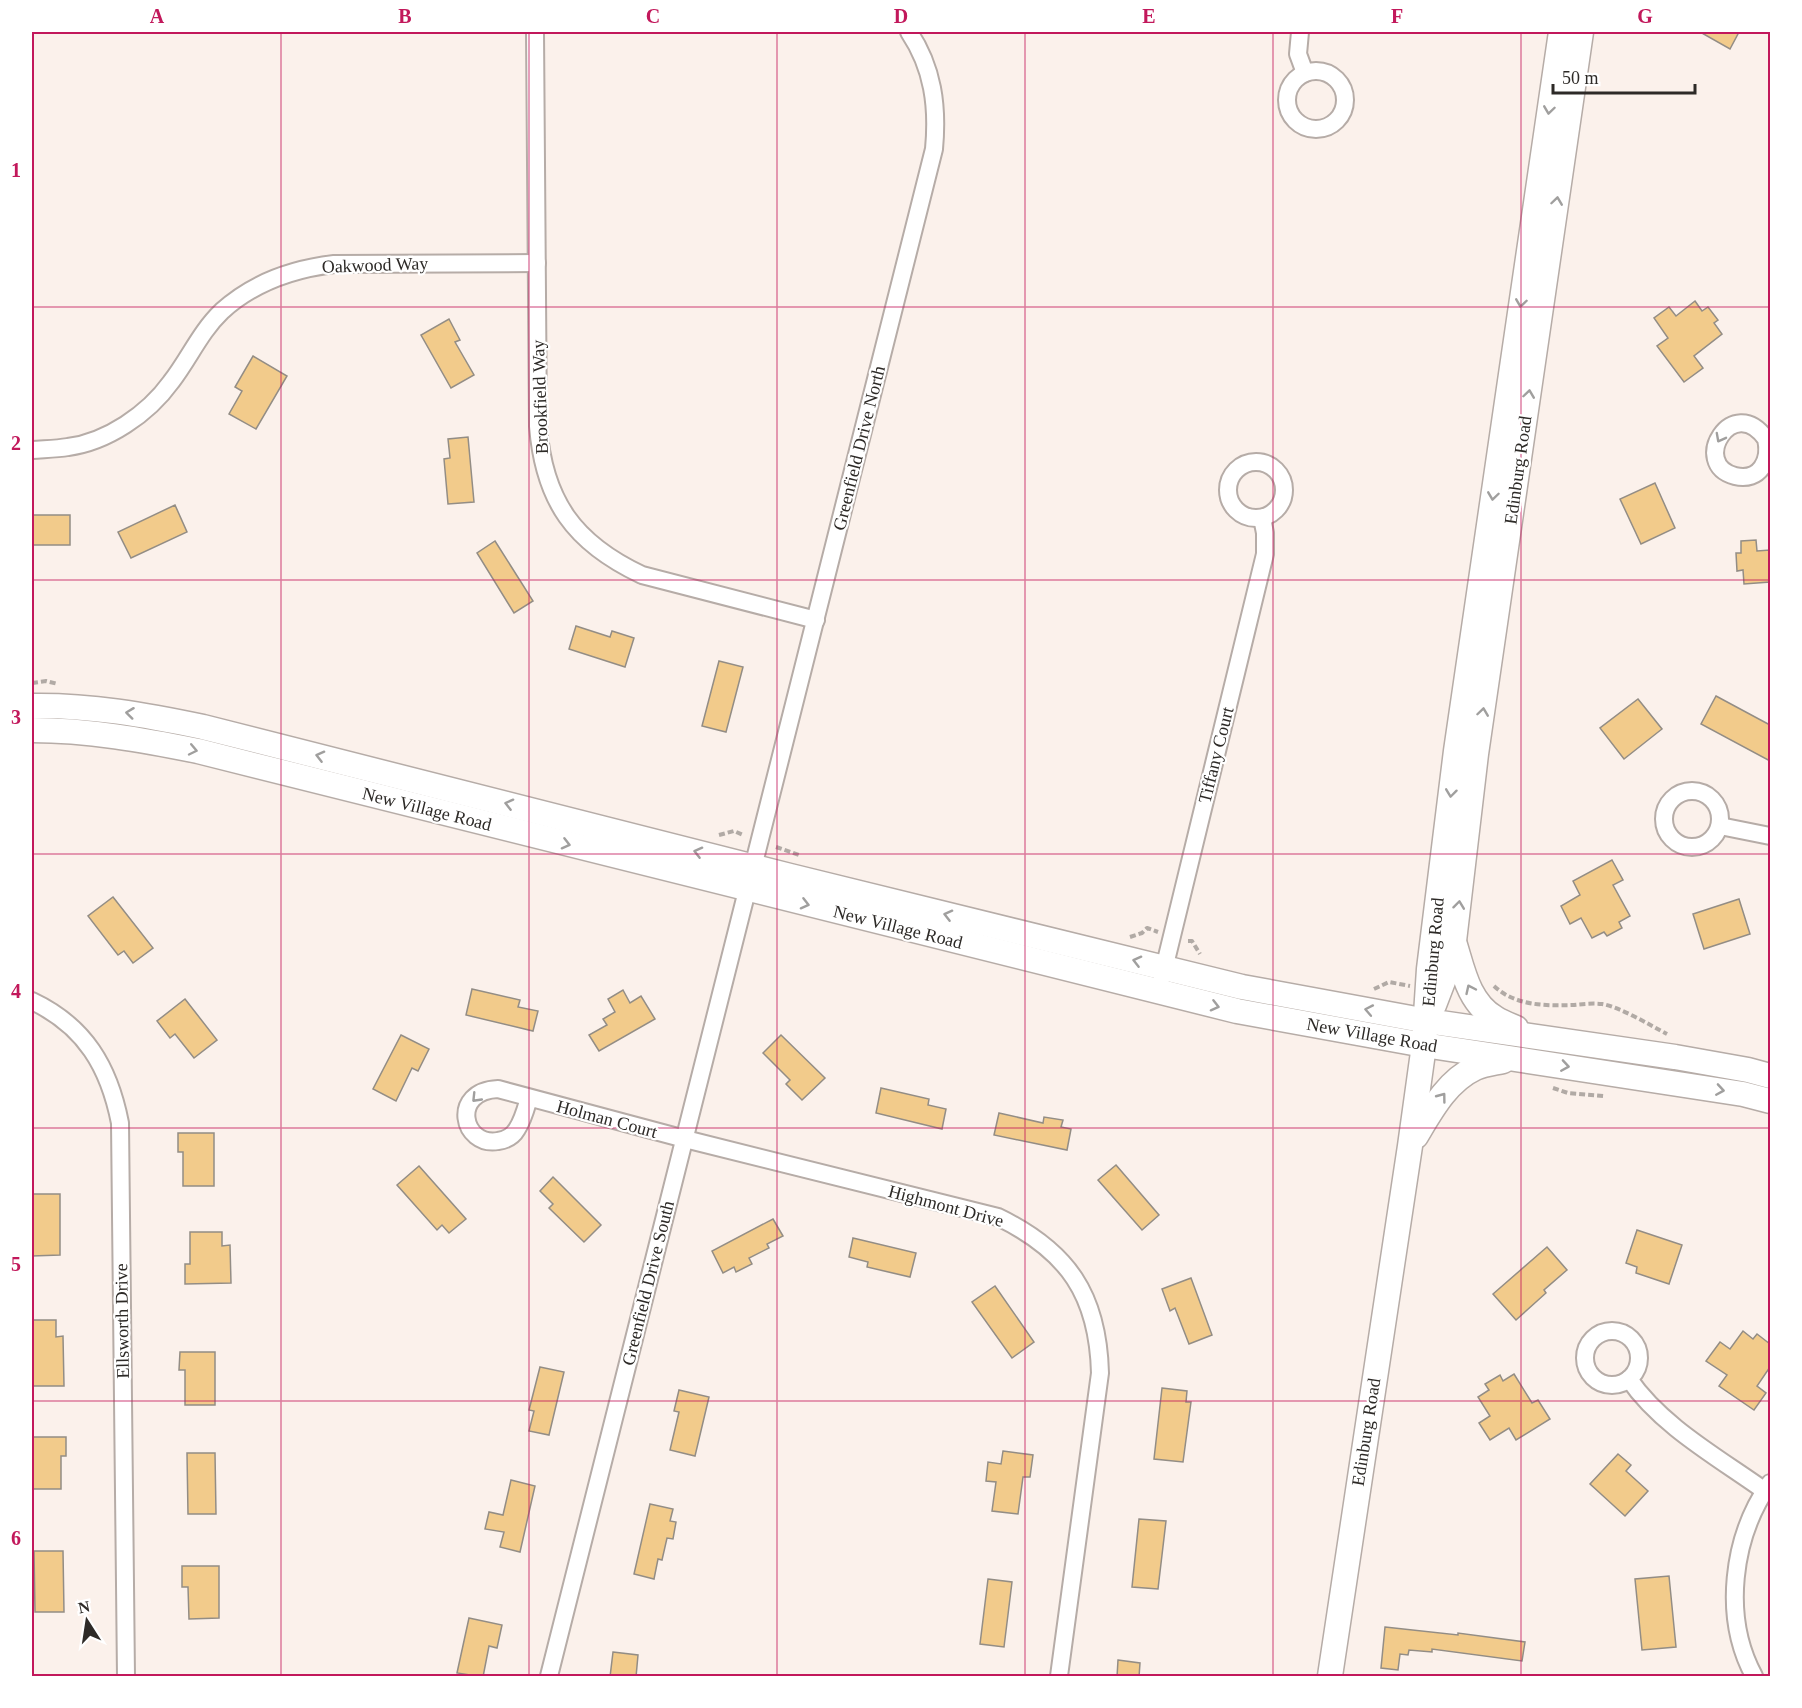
<svg xmlns="http://www.w3.org/2000/svg" width="1802" height="1708" font-family="Georgia,serif">
	<rect width="100%" height="100%" fill="#fbf1eb"/>
	<g fill="#f2cb8b" stroke="#938d85" stroke-width="1.5">
		<path d="M 1700,32 L 1739,32 L 1730,49 Z"/>
		<path d="M 1695,301 L 1702,311 L 1708,307 L 1718,320 L 1714,323 L 1722,334 L 1694,356 L 1703,368 L 1684,382 L 1657,346 L 1668,338 L 1654,318 L 1669,307 L 1676,316 Z"/>
		<path d="M 449,319 L 460,340 L 455,342 L 474,375 L 451,388 L 421,335 Z"/>
		<path d="M 253,356 L 287,376 L 256,429 L 229,414 L 242,391 L 235,387 Z"/>
		<path d="M 468,437 L 474,502 L 448,504 L 444,459 L 450,458 L 448,439 Z"/>
		<path d="M 1655,483 L 1675,528 L 1641,544 L 1620,499 Z"/>
		<path d="M 175,505 L 187,532 L 131,558 L 118,532 Z"/>
		<rect x="32" y="515" width="38" height="30"/>
		<path d="M 1756,540 L 1757,551 L 1770,550 L 1770,582 L 1744,584 L 1743,570 L 1737,571 L 1736,553 L 1741,553 L 1741,541 Z"/>
		<path d="M 495,541 L 533,601 L 514,613 L 477,553 Z"/>
		<path d="M 576,626 L 610,637 L 612,631 L 634,638 L 625,667 L 569,649 Z"/>
		<path d="M 719,661 L 743,667 L 726,732 L 702,726 Z"/>
		<path d="M 1716,696 L 1770,725 L 1770,761 L 1701,724 Z"/>
		<path d="M 1638,699 L 1662,729 L 1624,759 L 1600,728 Z"/>
		<path d="M 1612,860 L 1623,880 L 1613,885 L 1630,916 L 1619,922 L 1622,928 L 1607,936 L 1604,932 L 1592,938 L 1581,918 L 1570,924 L 1561,906 L 1580,895 L 1573,881 Z"/>
		<path d="M 113,897 L 153,948 L 133,963 L 124,951 L 118,955 L 88,916 Z"/>
		<path d="M 1739,899 L 1750,934 L 1704,949 L 1693,914 Z"/>
		<path d="M 472,989 L 520,1000 L 518,1007 L 538,1011 L 533,1031 L 466,1015 Z"/>
		<path d="M 623,990 L 630,1003 L 641,996 L 655,1019 L 599,1051 L 589,1035 L 607,1025 L 603,1019 L 615,1012 L 608,999 Z"/>
		<path d="M 185,999 L 217,1040 L 194,1058 L 175,1034 L 170,1038 L 157,1021 Z"/>
		<path d="M 401,1035 L 429,1049 L 418,1071 L 412,1068 L 396,1101 L 373,1089 Z"/>
		<path d="M 781,1035 L 825,1078 L 802,1100 L 786,1084 L 790,1080 L 763,1053 Z"/>
		<path d="M 881,1088 L 929,1099 L 928,1105 L 946,1109 L 942,1129 L 876,1113 Z"/>
		<path d="M 999,1113 L 1043,1123 L 1044,1117 L 1063,1120 L 1061,1127 L 1071,1129 L 1067,1150 L 994,1135 Z"/>
		<path d="M 178,1133 L 214,1133 L 214,1186 L 183,1186 L 183,1152 L 178,1152 Z"/>
		<path d="M 1116,1165 L 1159,1215 L 1142,1230 L 1098,1180 Z"/>
		<path d="M 419,1166 L 466,1219 L 449,1233 L 442,1225 L 437,1230 L 397,1185 Z"/>
		<path d="M 553,1177 L 601,1225 L 584,1242 L 549,1208 L 553,1204 L 540,1191 Z"/>
		<path d="M 32,1194 L 60,1194 L 60,1255 L 32,1256 Z"/>
		<path d="M 773,1219 L 783,1236 L 767,1244 L 769,1248 L 749,1258 L 752,1264 L 736,1272 L 734,1267 L 723,1273 L 712,1251 Z"/>
		<path d="M 1637,1230 L 1682,1245 L 1669,1284 L 1636,1273 L 1637,1267 L 1626,1263 Z"/>
		<path d="M 190,1232 L 222,1232 L 222,1246 L 230,1245 L 231,1283 L 185,1284 L 185,1264 L 190,1264 Z"/>
		<path d="M 853,1238 L 916,1253 L 910,1277 L 867,1267 L 868,1262 L 849,1257 Z"/>
		<path d="M 1547,1247 L 1567,1270 L 1544,1290 L 1546,1293 L 1516,1320 L 1493,1294 Z"/>
		<path d="M 1191,1278 L 1212,1335 L 1189,1344 L 1175,1308 L 1170,1311 L 1162,1289 Z"/>
		<path d="M 995,1286 L 1034,1342 L 1012,1358 L 972,1302 Z"/>
		<path d="M 32,1320 L 56,1320 L 56,1337 L 63,1336 L 64,1386 L 32,1386 Z"/>
		<path d="M 1743,1331 L 1753,1339 L 1757,1334 L 1770,1344 L 1770,1367 L 1757,1386 L 1766,1393 L 1754,1410 L 1719,1386 L 1727,1375 L 1706,1361 L 1720,1342 L 1730,1349 Z"/>
		<path d="M 180,1352 L 215,1352 L 215,1405 L 185,1405 L 185,1370 L 179,1370 Z"/>
		<path d="M 540,1367 L 564,1372 L 549,1435 L 529,1431 L 534,1411 L 529,1410 Z"/>
		<path d="M 1514,1374 L 1532,1403 L 1538,1400 L 1550,1419 L 1516,1440 L 1509,1428 L 1490,1440 L 1479,1423 L 1490,1416 L 1478,1397 L 1489,1390 L 1485,1384 L 1500,1375 L 1503,1381 Z"/>
		<path d="M 1162,1388 L 1187,1391 L 1186,1402 L 1191,1402 L 1183,1462 L 1154,1459 Z"/>
		<path d="M 679,1390 L 709,1397 L 695,1456 L 670,1450 L 679,1412 L 674,1411 Z"/>
		<path d="M 32,1437 L 66,1437 L 66,1456 L 61,1456 L 61,1489 L 32,1489 Z"/>
		<path d="M 1003,1451 L 1033,1455 L 1030,1477 L 1023,1477 L 1018,1514 L 992,1511 L 996,1482 L 986,1481 L 988,1462 L 1001,1464 Z"/>
		<path d="M 187,1453 L 215,1453 L 216,1514 L 188,1514 Z"/>
		<path d="M 1618,1454 L 1631,1465 L 1626,1471 L 1648,1491 L 1625,1516 L 1590,1484 Z"/>
		<path d="M 511,1480 L 535,1486 L 520,1552 L 500,1547 L 504,1532 L 485,1529 L 489,1512 L 503,1515 Z"/>
		<path d="M 650,1504 L 673,1509 L 670,1521 L 676,1522 L 673,1539 L 667,1538 L 662,1560 L 658,1559 L 654,1579 L 634,1574 Z"/>
		<path d="M 1139,1519 L 1166,1521 L 1158,1589 L 1132,1587 Z"/>
		<path d="M 34,1551 L 63,1551 L 64,1612 L 35,1612 Z"/>
		<path d="M 182,1566 L 219,1566 L 219,1618 L 189,1619 L 188,1587 L 182,1587 Z"/>
		<path d="M 1669,1576 L 1676,1647 L 1642,1650 L 1635,1579 Z"/>
		<path d="M 988,1579 L 1012,1582 L 1004,1647 L 980,1644 Z"/>
		<path d="M 469,1618 L 502,1625 L 497,1648 L 489,1646 L 483,1677 L 457,1673 Z"/>
		<path d="M 1385,1627 L 1458,1635 L 1458,1633 L 1525,1642 L 1522,1661 L 1432,1649 L 1432,1652 L 1409,1650 L 1408,1655 L 1400,1654 L 1398,1670 L 1381,1668 Z"/>
		<path d="M 613,1652 L 638,1655 L 636,1677 L 610,1677 Z"/>
		<path d="M 1118,1660 L 1140,1663 L 1139,1677 L 1117,1677 Z"/>
	</g>
	<g fill="none" stroke-linecap="round" stroke-linejoin="round">
		<defs>
			<g id="minor">
				<path d="M 535,32 L 538,426 C 544,501 574,543 642,575 L 816,620"/>
				<path d="M 1300,32 L 1298,54 L 1305,73"/>
				<circle cx="1316" cy="100" r="29"/>
				<path d="M 1766,439 C 1771,460 1760,482 1735,476 C 1689,464 1733,392 1766,439 L 1770,439"/>
				<path d="M 32,450 C 44,449 56,449 68,447 C 107,442 148,414 171,382 C 189,359 200,332 222,311 C 254,282 292,269 334,264 L 537,263"/>
				<circle cx="1256" cy="490" r="28"/>
				<circle cx="1692" cy="819" r="28"/>
				<path d="M 1720,826 L 1770,836"/>
				<path d="M 1162,977 L 1265,554 L 1265,533 L 1262,518"/>
				<path d="M 32,1001 C 85,1026 109,1067 120,1123 L 126,1676"/>
				<path d="M 529,1098 C 526,1108 523,1120 517,1129 C 513,1136 506,1140 498,1141 C 462,1147 450,1091 498,1089 L 685,1139 L 998,1217 C 1068,1251 1098,1295 1100,1373 L 1059,1676"/>
				<circle cx="1612" cy="1358" r="27"/>
				<path d="M 1629,1379 C 1661,1426 1719,1458 1765,1491"/>
				<path d="M 549,1676 L 934,149 C 938,106 933,68 909,32"/>
				<path d="M 1754,1676 C 1722,1617 1732,1537 1770,1483"/>
			</g>
			<g id="secondary">
				<path d="M 32,706 C 90,705 146,715 203,727 L 790,876 L 1242,987 L 1427,1021 L 1675,1057 L 1748,1070 L 1770,1076"/>
				<path d="M 32,730 C 88,730 143,740 198,751 L 1237,1011 L 1424,1045 L 1743,1094 L 1770,1101"/>
				<path d="M 1455,945 C 1463,971 1469,1003 1495,1018 C 1501,1022 1509,1025 1516,1028"/>
				<path d="M 1434,1005 L 1452,958 L 1476,754 L 1581,32"/>
				<path d="M 1416,1136 C 1431,1111 1447,1081 1475,1068 C 1484,1064 1494,1063 1503,1061"/>
				<path d="M 1330,1676 L 1410,1146 L 1424,1045 L 1429,969 L 1456,751 L 1561,32"/>
			</g>
		</defs>
		<use href="#minor" stroke="#b6aca7" stroke-width="20"/>
		<use href="#secondary" stroke="#b6aca7" stroke-width="27"/>
		<g stroke="#b1aaa5" stroke-width="4" stroke-dasharray="6 3" stroke-linecap="butt">
			<path d="M 32,683 L 46,681 L 58,684"/>
			<path d="M 719,835 L 734,831 L 743,835"/>
			<path d="M 776,847 L 799,855"/>
			<path d="M 1130,937 L 1142,933 L 1147,928 L 1158,932"/>
			<path d="M 1188,941 L 1192,941 L 1200,954"/>
			<path d="M 1494,986 C 1515,1006 1546,1006 1574,1005 C 1583,1004 1593,1003 1602,1004 C 1620,1007 1650,1025 1667,1034"/>
			<path d="M 1374,989 L 1389,982 L 1410,986"/>
			<path d="M 1553,1088 L 1568,1093 L 1604,1096"/>
		</g>
		<use href="#minor" stroke="#fff" stroke-width="16"/>
		<use href="#secondary" stroke="#fff" stroke-width="24"/>
	</g>
	<defs><path id="oneway-chevron" d="M-2-3.5L2.5 0L-2 3.5" fill="none" stroke-width="1.6" stroke-linecap="round" stroke-linejoin="round" transform="scale(1.5)"/></defs>
	<g stroke="#a09f9e">
		<use href="#oneway-chevron" transform="translate(1549 110) rotate(98)"/>
		<use href="#oneway-chevron" transform="translate(1557 201) rotate(-82)"/>
		<use href="#oneway-chevron" transform="translate(1521 303) rotate(98)"/>
		<use href="#oneway-chevron" transform="translate(1529 394) rotate(-82)"/>
		<use href="#oneway-chevron" transform="translate(1720 438) rotate(118)"/>
		<use href="#oneway-chevron" transform="translate(1493 496) rotate(98)"/>
		<use href="#oneway-chevron" transform="translate(1483 712) rotate(-82)"/>
		<use href="#oneway-chevron" transform="translate(130 713) rotate(-173)"/>
		<use href="#oneway-chevron" transform="translate(193 750) rotate(12)"/>
		<use href="#oneway-chevron" transform="translate(320 756) rotate(-166)"/>
		<use href="#oneway-chevron" transform="translate(1451 793) rotate(97)"/>
		<use href="#oneway-chevron" transform="translate(509 804) rotate(-166)"/>
		<use href="#oneway-chevron" transform="translate(566 844) rotate(14)"/>
		<use href="#oneway-chevron" transform="translate(698 852) rotate(-166)"/>
		<use href="#oneway-chevron" transform="translate(805 904) rotate(14)"/>
		<use href="#oneway-chevron" transform="translate(1459 905) rotate(-83)"/>
		<use href="#oneway-chevron" transform="translate(948 915) rotate(-166)"/>
		<use href="#oneway-chevron" transform="translate(1137 961) rotate(-166)"/>
		<use href="#oneway-chevron" transform="translate(1470 989) rotate(-115)"/>
		<use href="#oneway-chevron" transform="translate(1215 1006) rotate(14)"/>
		<use href="#oneway-chevron" transform="translate(1369 1010) rotate(-169)"/>
		<use href="#oneway-chevron" transform="translate(1565 1066) rotate(9)"/>
		<use href="#oneway-chevron" transform="translate(1720 1090) rotate(9)"/>
		<use href="#oneway-chevron" transform="translate(1442 1097) rotate(-53)"/>
		<use href="#oneway-chevron" transform="translate(476 1098) rotate(134)"/>
	</g>
	<path fill="none" stroke="#c2185b" stroke-width="1.5" stroke-opacity="0.55" d="M 281,32 L 281,1676M 529,32 L 529,1676M 777,32 L 777,1676M 1025,32 L 1025,1676M 1273,32 L 1273,1676M 1521,32 L 1521,1676M 32,307 L 1770,307M 32,580 L 1770,580M 32,854 L 1770,854M 32,1128 L 1770,1128M 32,1401 L 1770,1401"/>
	<g text-anchor="middle" stroke-width="4.5" stroke-linejoin="round" paint-order="stroke">
		<g font-size="18" fill="#2d2a27" stroke="#fff">
			<text transform="translate(375 265) rotate(-2)" y="6">Oakwood Way</text>
			<text transform="translate(540 397) rotate(-92)" y="6">Brookfield Way</text>
			<text transform="translate(859 448) rotate(-76)" y="6">Greenfield Drive North</text>
			<text transform="translate(1518 470) rotate(-82)" y="6">Edinburg Road</text>
			<text transform="translate(1216 755) rotate(-76)" y="6">Tiffany Court</text>
			<text transform="translate(427 809) rotate(14)" y="6">New Village Road</text>
			<text transform="translate(898 927) rotate(14)" y="6">New Village Road</text>
			<text transform="translate(1433 952) rotate(-85)" y="6">Edinburg Road</text>
			<text transform="translate(1372 1035) rotate(10)" y="6">New Village Road</text>
			<text transform="translate(607 1119) rotate(15)" y="6">Holman Court</text>
			<text transform="translate(946 1206) rotate(15)" y="6">Highmont Drive</text>
			<text transform="translate(648 1283) rotate(-76)" y="6">Greenfield Drive South</text>
			<text transform="translate(122 1321) rotate(-91)" y="6">Ellsworth Drive</text>
			<text transform="translate(1366 1432) rotate(-81)" y="6">Edinburg Road</text>
		</g>
	</g>
	<rect width="1802" height="1708" fill="none" stroke="#ffffff" stroke-width="66"/>
	<g transform="translate(87 1621) rotate(348)" stroke="#ffffff" stroke-width="4.5" paint-order="stroke">
	<path d="M0-4.5L10 22L0 15L-10 22Z" fill="#2d2a27"/>
	<text y="-9" font-size="16" font-weight="bold" text-anchor="middle" fill="#2d2a27">N</text>
	</g>
	<path d="M1553 84v9h142v-9" fill="none" stroke="#2d2a27" stroke-width="3"/>
	<text x="1562" y="84" font-size="18" fill="#2d2a27" stroke="#ffffff" stroke-width="4.5" paint-order="stroke">50 m</text>
	<rect x="33" y="33" width="1736" height="1642" fill="none" stroke="#c2185b" stroke-width="2"/>
	<g font-size="20" text-anchor="middle" font-weight="bold" fill="#c2185b">
		<text x="157" y="23">A</text>
		<text x="405" y="23">B</text>
		<text x="653" y="23">C</text>
		<text x="901" y="23">D</text>
		<text x="1149" y="23">E</text>
		<text x="1397" y="23">F</text>
		<text x="1645" y="23">G</text>
		<text x="16" y="177">1</text>
		<text x="16" y="450">2</text>
		<text x="16" y="724">3</text>
		<text x="16" y="998">4</text>
		<text x="16" y="1271">5</text>
		<text x="16" y="1545">6</text>
	</g>
</svg>
